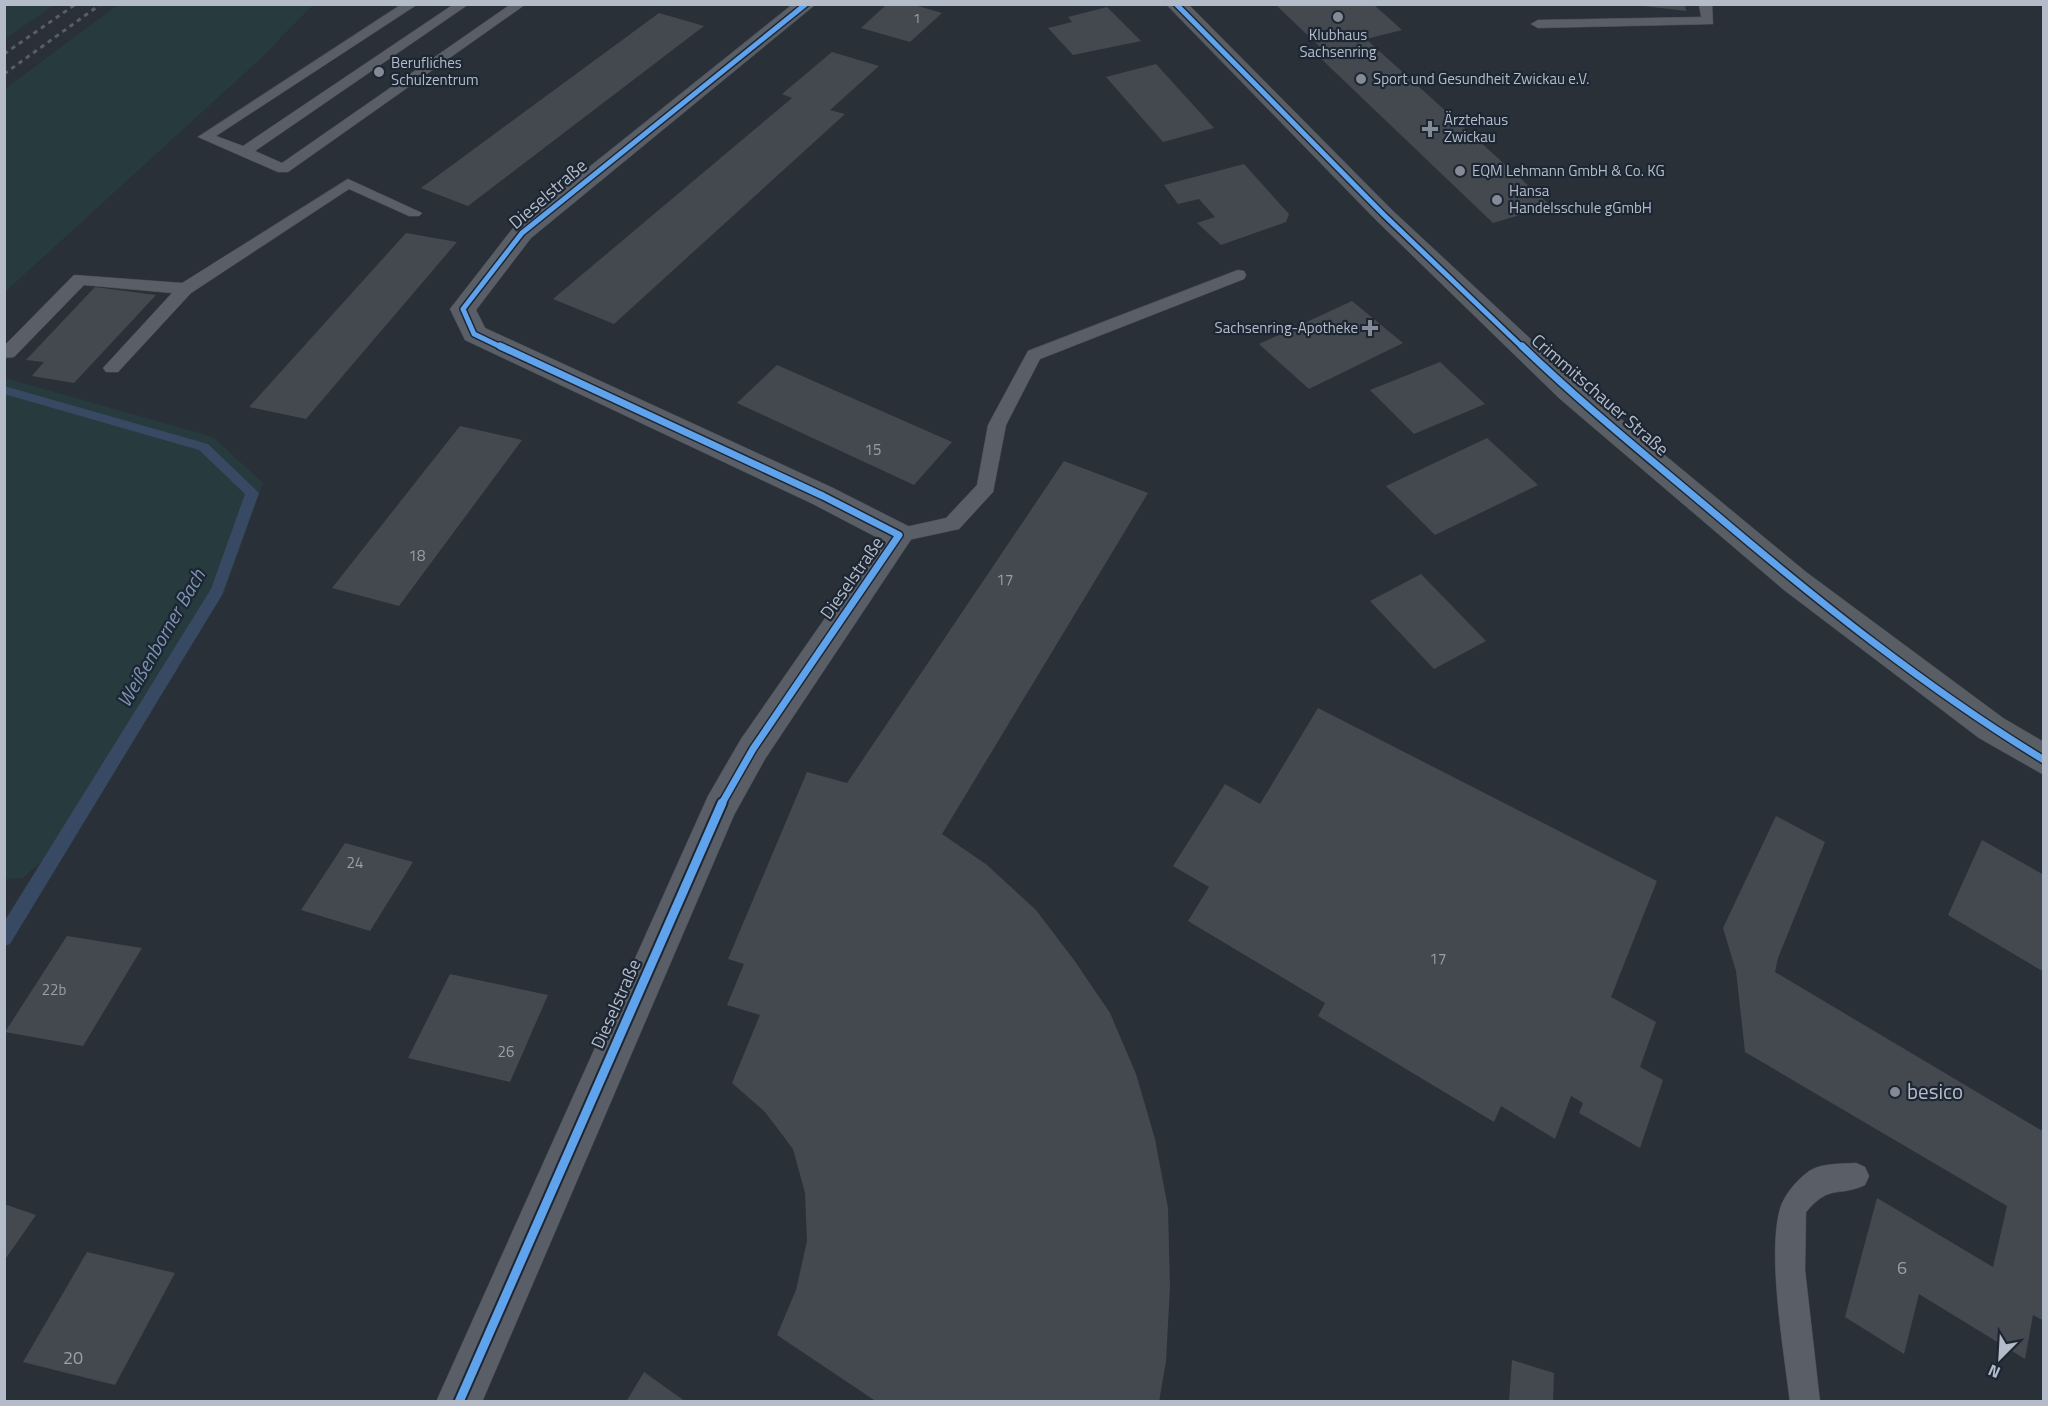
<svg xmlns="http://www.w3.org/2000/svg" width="2048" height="1406" font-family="'Titillium Web',sans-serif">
	<rect width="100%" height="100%" fill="#2a3038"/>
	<g fill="#273a3e">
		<path d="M 5,4 L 54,4 L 54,5 L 5,39 Z"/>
		<path d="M 119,4 L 313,5 L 258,61 L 5,292 L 5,89 Z"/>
		<path d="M 5,378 L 213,437 L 263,483 L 225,591 L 81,825 L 23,878 L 5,879 Z"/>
	</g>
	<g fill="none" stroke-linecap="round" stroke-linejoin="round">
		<path fill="#384963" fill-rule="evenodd" d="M 4,386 L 208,444 L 259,493 L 222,595 L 10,944 L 4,946 L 4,922 L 211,589 L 245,494 L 199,450 L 4,394 Z"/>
	</g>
	<g fill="#444950">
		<path d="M 887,4 L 911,4 L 942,13 L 910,42 L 861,28 Z"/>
		<path d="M 1275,4 L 1373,4 L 1402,30 L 1366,39 L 1551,206 L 1493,223 L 1314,52 L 1322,49 Z"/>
		<path d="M 1644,4 L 1685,4 L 1686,11 L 1644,6 Z"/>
		<path d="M 1107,7 L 1141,41 L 1073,55 L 1048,28 L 1072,22 L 1068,17 Z"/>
		<path d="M 659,13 L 704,26 L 468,206 L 421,188 Z"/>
		<path d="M 832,52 L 879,66 L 830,110 L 845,114 L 614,324 L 553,299 L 792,98 L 782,94 Z"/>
		<path d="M 1156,64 L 1214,128 L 1163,142 L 1106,77 Z"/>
		<path d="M 1244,164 L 1289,214 L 1286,222 L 1221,245 L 1197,223 L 1215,217 L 1199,199 L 1178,204 L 1164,185 Z"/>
		<path d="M 406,233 L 457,242 L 306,419 L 249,407 Z"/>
		<path d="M 95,287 L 156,295 L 74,383 L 32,376 L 44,362 L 26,360 Z"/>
		<path d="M 1352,301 L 1403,343 L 1309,389 L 1259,344 Z"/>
		<path d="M 1440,362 L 1485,404 L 1414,434 L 1370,390 Z"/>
		<path d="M 777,365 L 952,442 L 914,485 L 737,403 Z"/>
		<path d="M 460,426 L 522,440 L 399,606 L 332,588 Z"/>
		<path d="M 1487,438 L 1538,485 L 1435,535 L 1386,486 Z"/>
		<path d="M 1064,461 L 1148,493 L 942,834 L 987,865 L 1036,910 L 1074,960 L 1110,1013 L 1136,1074 L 1155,1139 L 1168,1208 L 1170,1287 L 1166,1361 L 1159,1402 L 877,1402 L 777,1335 L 796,1290 L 807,1241 L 805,1193 L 793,1149 L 765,1112 L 732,1083 L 760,1015 L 727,1005 L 744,964 L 728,959 L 807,772 L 847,783 Z"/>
		<path d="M 1421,574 L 1486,641 L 1434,669 L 1370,601 Z"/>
		<path d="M 1318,708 L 1657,881 L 1611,997 L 1656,1022 L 1640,1067 L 1663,1080 L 1640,1148 L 1579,1113 L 1583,1103 L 1571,1096 L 1555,1139 L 1501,1106 L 1494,1122 L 1318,1016 L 1325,1003 L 1188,921 L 1209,887 L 1173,866 L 1225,784 L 1260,804 Z"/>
		<path d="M 1776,816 L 1825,842 L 1778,958 L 1775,972 L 2044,1132 L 2044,1321 L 2033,1315 L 2025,1359 L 1919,1294 L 1904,1354 L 1845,1317 L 1877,1198 L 1993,1267 L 2007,1206 L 1745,1052 L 1736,971 L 1723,928 Z"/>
		<path d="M 1982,840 L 2044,875 L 2044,972 L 1948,915 Z"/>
		<path d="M 345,843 L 413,862 L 370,931 L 301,910 Z"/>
		<path d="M 67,936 L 142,948 L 83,1046 L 5,1032 Z"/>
		<path d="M 450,974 L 548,995 L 510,1082 L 408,1058 Z"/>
		<path d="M 4,1204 L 36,1215 L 4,1261 Z"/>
		<path d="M 87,1252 L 175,1273 L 115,1385 L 23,1362 Z"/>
		<path d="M 1512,1360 L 1554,1373 L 1553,1402 L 1509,1402 Z"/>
		<path d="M 644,1372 L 686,1402 L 626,1402 Z"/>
	</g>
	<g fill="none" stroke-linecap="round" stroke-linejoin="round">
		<defs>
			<g id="lane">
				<path d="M 402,4 L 418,4 L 216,136 L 243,146 L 454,4 L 469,4 L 255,151 L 282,163 L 511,4 L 526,4 L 288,172 L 278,172 L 198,137 Z"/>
				<path d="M 1699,4 L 1712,4 L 1713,24 L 1538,28 L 1531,24 L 1538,20 L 1701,17 Z"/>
				<path d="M 348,179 L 422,213 L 419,216 L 409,216 L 349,189 L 191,293 L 118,372 L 106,372 L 103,368 L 172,293 L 84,285 L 14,357 L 4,358 L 4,346 L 74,275 L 182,283 Z"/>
				<path d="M 1238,270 L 1244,271 L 1246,275 L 1244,279 L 1040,359 L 1006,425 L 993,492 L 959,529 L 899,542 L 892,540 L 889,535 L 892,530 L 946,518 L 977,485 L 988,425 L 1028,351 Z"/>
				<path d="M 1856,1163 L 1865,1167 L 1869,1176 L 1865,1185 C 1836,1198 1831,1183 1806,1212 L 1805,1270 L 1820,1402 L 1790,1402 C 1784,1352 1767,1255 1780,1209 C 1784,1195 1798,1178 1811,1170 C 1823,1163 1842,1164 1856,1163 Z"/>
			</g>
			<path id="street" d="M 793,4 L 816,4 L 531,238 L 476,310 L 485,328 L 833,488 L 910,527 L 914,535 L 765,759 L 734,815 L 482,1402 L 436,1402 L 708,796 L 741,739 L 880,539 L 813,504 L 465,340 L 450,309 L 513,228 Z"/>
			<path id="secondary" d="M 1166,4 L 1188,4 L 1392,210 L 1580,385 L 1806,572 L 2003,718 L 2044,742 L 2044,775 L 1979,738 L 1784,590 L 1560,399 L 1376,220 Z"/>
		</defs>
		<use href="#lane" stroke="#484c53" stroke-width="1"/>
		<use href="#street" stroke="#484c53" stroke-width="1"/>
		<use href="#secondary" stroke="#484c53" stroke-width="1"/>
		<use href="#lane" fill="#5a5e66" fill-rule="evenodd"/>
		<use href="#street" fill="#5a5e66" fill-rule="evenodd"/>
		<use href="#secondary" fill="#595d64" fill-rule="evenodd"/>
		<g stroke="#595d64" stroke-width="3" stroke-dasharray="4.5 4.5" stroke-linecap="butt">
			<path d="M 4,54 L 76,4"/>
			<path d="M 4,74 L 101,4"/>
		</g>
		<defs>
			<g id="cycleway-far2">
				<path d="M 1176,4 L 1384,215 L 1523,348"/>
				<path d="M 503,348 L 474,334 L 463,309 L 522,233 L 806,4"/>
			</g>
			<g id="cycleway-far1">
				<path d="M 500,346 L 823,496 L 899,535 L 753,749 L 721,805"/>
				<path d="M 1522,346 C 1583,405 1649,458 1714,513 C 1818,601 1927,689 2044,760"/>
			</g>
			<path id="cycleway" d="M 459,1402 L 722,803"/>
		</defs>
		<use href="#cycleway-far2" stroke="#1d2633" stroke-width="8"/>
		<use href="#cycleway-far1" stroke="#1d2633" stroke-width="10"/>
		<use href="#cycleway" stroke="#1d2633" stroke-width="13"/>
		<use href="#cycleway-far2" stroke="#60a3ed" stroke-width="5"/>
		<use href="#cycleway-far1" stroke="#60a3ed" stroke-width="7"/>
		<use href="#cycleway" stroke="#60a3ed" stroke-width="9"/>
	</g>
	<g fill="#848b96" stroke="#1d2633" stroke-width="2">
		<circle cx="1338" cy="17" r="6"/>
		<circle cx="379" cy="72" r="6"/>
		<circle cx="1361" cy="79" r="6"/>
		<path d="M1427 120h6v6h6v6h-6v6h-6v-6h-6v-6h6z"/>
		<circle cx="1460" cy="171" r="6"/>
		<circle cx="1497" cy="200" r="6"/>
		<path d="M1367 319h6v6h6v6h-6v6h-6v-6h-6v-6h6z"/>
		<circle cx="1895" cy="1092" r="6"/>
	</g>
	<g text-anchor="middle" stroke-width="4.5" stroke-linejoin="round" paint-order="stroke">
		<g font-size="14" fill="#989fab">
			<text x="917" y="23">1</text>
		</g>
		<g font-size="15" fill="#b4bcc9" stroke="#1d2633" text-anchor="start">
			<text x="1338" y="40" text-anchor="middle">Klubhaus<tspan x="1338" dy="17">Sachsenring</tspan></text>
			<text x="391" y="68">Berufliches<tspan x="391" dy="17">Schulzentrum</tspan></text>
			<text x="1373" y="84">Sport und Gesundheit Zwickau e.V.</text>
			<text x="1444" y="125">Ärztehaus<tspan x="1444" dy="17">Zwickau</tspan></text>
			<text x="1472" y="176">EQM Lehmann GmbH &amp; Co. KG</text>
			<text x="1509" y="196">Hansa<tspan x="1509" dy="17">Handelsschule gGmbH</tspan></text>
			<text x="1358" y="333" text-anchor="end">Sachsenring-Apotheke</text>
		</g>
		<g font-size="15" fill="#989fab">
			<text x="873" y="455">15</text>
			<text x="417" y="561">18</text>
			<text x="1005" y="585">17</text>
			<text x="355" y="868">24</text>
			<text x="1438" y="964">17</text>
			<text x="54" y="995">22b</text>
			<text x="506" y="1057">26</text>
		</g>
		<g font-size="18" fill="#b4bcc9" stroke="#1d2633">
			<text transform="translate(548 194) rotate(-41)" y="6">Dieselstraße</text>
			<text transform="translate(1600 395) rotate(41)" y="6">Crimmitschauer Straße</text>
			<text transform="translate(852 578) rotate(-55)" y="6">Dieselstraße</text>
			<text transform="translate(616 1004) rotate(-66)" y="6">Dieselstraße</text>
		</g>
		<g font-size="18" fill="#989fab">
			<text x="1902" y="1274">6</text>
			<text x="73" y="1364">20</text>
		</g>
		<g font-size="20" font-style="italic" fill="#7c92b1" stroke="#1d2633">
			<text transform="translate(161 638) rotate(-60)" y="7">Weißenborner Bach</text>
		</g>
		<g font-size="21" fill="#b4bcc9" stroke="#1d2633" text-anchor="start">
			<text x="1907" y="1099">besico</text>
		</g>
	</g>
	<rect width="2048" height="1406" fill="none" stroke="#b4bcc9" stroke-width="12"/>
	<g transform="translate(2000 1358) rotate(204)" stroke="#1d2633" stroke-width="4.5" paint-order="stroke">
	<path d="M0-4.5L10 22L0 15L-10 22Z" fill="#b4bcc9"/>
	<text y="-9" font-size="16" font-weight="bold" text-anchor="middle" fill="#b4bcc9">N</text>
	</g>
</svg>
